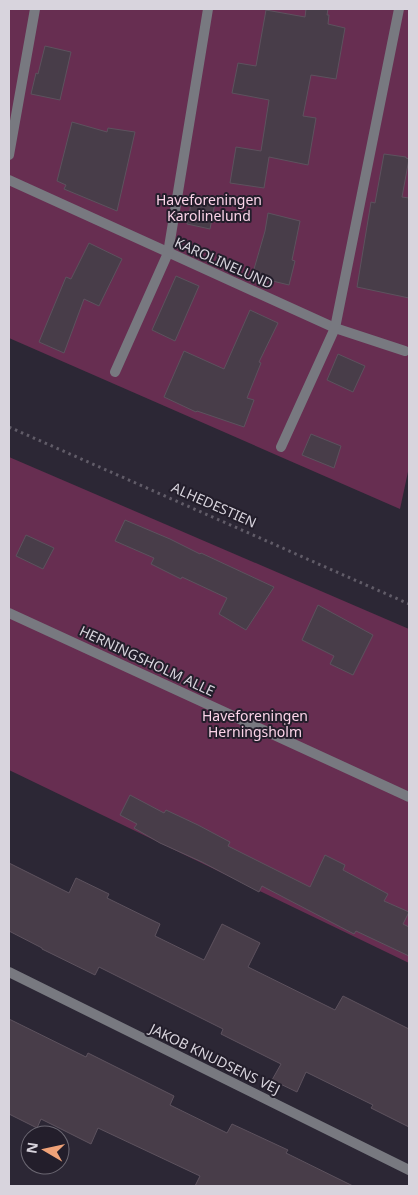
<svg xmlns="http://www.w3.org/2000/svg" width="418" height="1195" font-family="'Noto Sans',sans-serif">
	<rect width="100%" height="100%" fill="#2c2735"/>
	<g fill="#672e51">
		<path d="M 9,9 L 409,9 L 409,467 L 400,509 L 9,338 Z"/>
		<path d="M 9,457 L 409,629 L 409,963 L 9,770 Z"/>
	</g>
	<g fill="#483d49" stroke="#5d525e">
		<path d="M 306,9 L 328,9 L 327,15 L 329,15 L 328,24 L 345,28 L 336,79 L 311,75 L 303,116 L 316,118 L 308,165 L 269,157 L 264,188 L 230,183 L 236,147 L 261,151 L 269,100 L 232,93 L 238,63 L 256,66 L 266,10 L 305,17 Z"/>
		<path d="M 45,46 L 71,52 L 60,100 L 31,94 L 36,73 L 38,74 Z"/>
		<path d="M 72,122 L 107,132 L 108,128 L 135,132 L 117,211 L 64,189 L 66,185 L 57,181 Z"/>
		<path d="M 384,154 L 406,157 L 406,158 L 409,159 L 402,197 L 409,198 L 409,298 L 357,287 L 371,202 L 375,203 Z"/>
		<path d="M 192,199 L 215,203 L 210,229 L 187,224 Z"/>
		<path d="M 268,213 L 300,221 L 292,260 L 295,261 L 289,285 L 252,276 L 265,231 Z"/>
		<path d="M 89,243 L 122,259 L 99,306 L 84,299 L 64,353 L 39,342 L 66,277 L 71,279 Z"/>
		<path d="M 176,276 L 199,286 L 175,341 L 152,330 Z"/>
		<path d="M 250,310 L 278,323 L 259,362 L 261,363 L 247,398 L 254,400 L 244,427 L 197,411 L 196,412 L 164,397 L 184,351 L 224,369 Z"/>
		<path d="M 338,354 L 365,366 L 353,392 L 327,380 Z"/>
		<path d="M 311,434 L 341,446 L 334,468 L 302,455 Z"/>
		<path d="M 125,520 L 170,539 L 200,554 L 201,553 L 274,587 L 246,630 L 219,614 L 227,598 L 182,577 L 181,579 L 151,564 L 154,558 L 115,541 Z"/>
		<path d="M 26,535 L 54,548 L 43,569 L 16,556 Z"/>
		<path d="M 318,605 L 373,635 L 353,675 L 330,664 L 334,656 L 302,640 Z"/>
		<path d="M 130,795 L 164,813 L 166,810 L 198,825 L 230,842 L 228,846 L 310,887 L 325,855 L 345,865 L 343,870 L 388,894 L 384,901 L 409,912 L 403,924 L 409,927 L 409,956 L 356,931 L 354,934 L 262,886 L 259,892 L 202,862 L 160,843 L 134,828 L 137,824 L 120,815 Z"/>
		<path d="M 9,863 L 69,893 L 76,878 L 109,894 L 107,898 L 160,924 L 155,936 L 204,960 L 222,924 L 260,943 L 248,967 L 335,1010 L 343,996 L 409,1029 L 409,1127 L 371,1108 L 373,1105 L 306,1072 L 297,1092 L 272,1080 L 281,1064 L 221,1034 L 223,1029 L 99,967 L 95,975 L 42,949 L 42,948 L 9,931 Z"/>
		<path d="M 9,1019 L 86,1057 L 88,1053 L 174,1096 L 170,1105 L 227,1133 L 232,1124 L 288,1150 L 286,1153 L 353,1186 L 195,1186 L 200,1176 L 98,1128 L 91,1144 L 41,1119 L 37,1128 L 9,1114 Z"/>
	</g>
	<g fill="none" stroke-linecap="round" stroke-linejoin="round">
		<path stroke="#615c68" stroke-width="3" stroke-dasharray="2.5 4" stroke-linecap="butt" d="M 9,427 L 409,604"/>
		<g stroke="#787980" stroke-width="10">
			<path d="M 9,155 L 35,9"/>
			<path d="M 9,180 L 335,328 L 405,351"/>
			<path d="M 115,372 L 168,253 L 208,9"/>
			<path d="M 281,447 L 335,328 L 399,9"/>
			<path d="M 9,613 L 409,797"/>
		</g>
		<path stroke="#787980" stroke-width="10" d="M 9,972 L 409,1170"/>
	</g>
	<g text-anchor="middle" stroke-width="4" stroke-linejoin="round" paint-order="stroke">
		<g font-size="14" fill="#fbd3e8" stroke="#231e2b">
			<text x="209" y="205">Haveforeningen<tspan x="209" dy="16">Karolinelund</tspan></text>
			<text x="255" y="721">Haveforeningen<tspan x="255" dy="16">Herningsholm</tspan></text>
		</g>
		<g font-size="14" fill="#d8d4dd" stroke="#231e2b">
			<text transform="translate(224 263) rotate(24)" y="5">KAROLINELUND</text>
			<text transform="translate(214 505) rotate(24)" y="5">ALHEDESTIEN</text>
			<text transform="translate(147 661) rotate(25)" y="5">HERNINGSHOLM ALLE</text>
			<text transform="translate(215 1059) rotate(26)" y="5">JAKOB KNUDSENS VEJ</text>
		</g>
	</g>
	<rect width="418" height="1195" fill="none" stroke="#d8d4dd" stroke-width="20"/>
	<g transform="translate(45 1150) rotate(279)"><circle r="24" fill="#231e2b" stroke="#6b6772"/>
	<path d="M0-4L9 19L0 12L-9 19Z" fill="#f0a278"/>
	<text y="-8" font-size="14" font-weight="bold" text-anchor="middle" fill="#d8d4dd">N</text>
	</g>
</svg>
